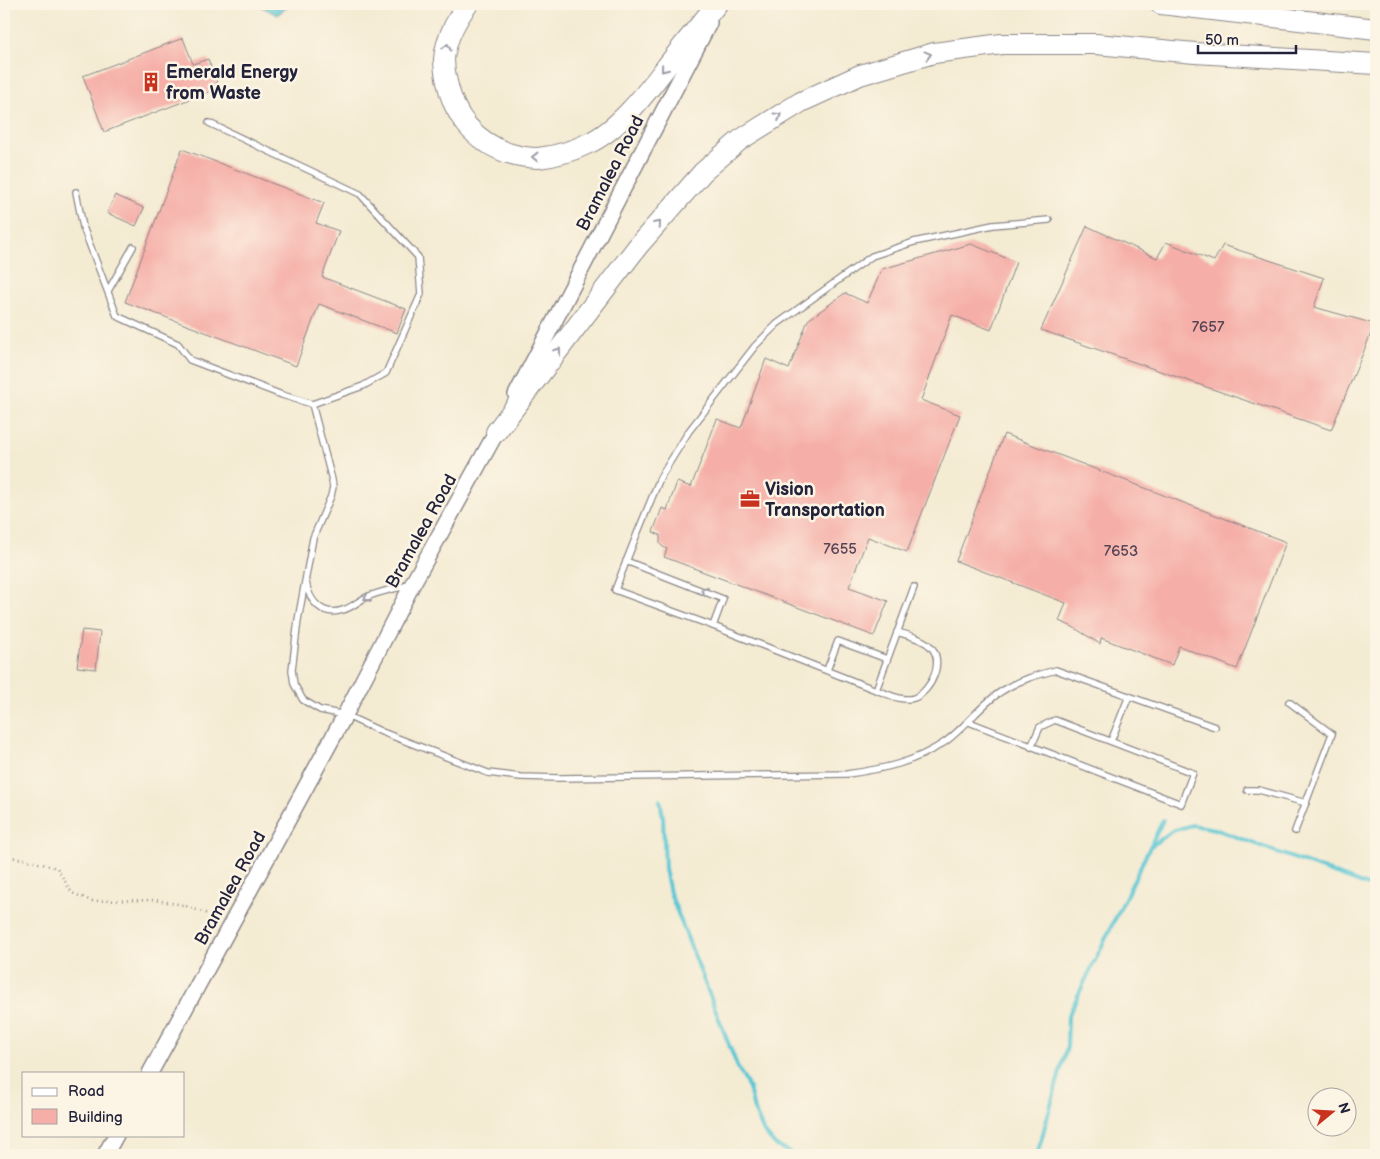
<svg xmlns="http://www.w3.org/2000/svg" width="1380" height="1159" font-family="'Balsamiq Sans',sans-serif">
	<rect width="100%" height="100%" fill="#fcf5e5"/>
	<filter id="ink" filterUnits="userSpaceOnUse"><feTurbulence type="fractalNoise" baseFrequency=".02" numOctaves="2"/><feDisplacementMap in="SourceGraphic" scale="10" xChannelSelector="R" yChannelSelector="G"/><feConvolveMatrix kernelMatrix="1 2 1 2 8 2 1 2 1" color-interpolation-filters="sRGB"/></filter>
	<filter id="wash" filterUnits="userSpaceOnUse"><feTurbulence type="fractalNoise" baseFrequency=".0096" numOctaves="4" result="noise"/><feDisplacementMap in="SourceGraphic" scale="20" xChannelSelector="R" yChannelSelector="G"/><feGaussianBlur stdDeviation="1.12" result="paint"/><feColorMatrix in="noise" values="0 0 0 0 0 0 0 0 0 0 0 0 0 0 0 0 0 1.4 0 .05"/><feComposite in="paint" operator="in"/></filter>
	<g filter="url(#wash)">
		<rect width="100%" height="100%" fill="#f4ebd3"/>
		<path fill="#5bc7d4" stroke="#3e7488" d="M 256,4 L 289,4 L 289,6 L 277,15 Z"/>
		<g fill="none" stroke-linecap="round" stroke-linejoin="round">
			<g stroke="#5bc7d4" stroke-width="4">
				<path d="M 660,800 L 663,817 L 665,869 L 670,893 L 738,1068 L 749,1088 L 754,1110 L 764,1132 L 775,1145 L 795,1155"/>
				<path d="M 1153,845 L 1172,831 L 1192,825 L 1215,829 L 1376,889"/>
				<path d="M 1037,1155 L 1067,1047 L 1068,1016 L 1163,820"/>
			</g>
		</g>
		<g id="blocks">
			<g fill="#f5afa8">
				<path d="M 183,38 L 193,64 L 208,59 L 219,88 L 104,132 L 83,76 Z"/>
				<path d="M 182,149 L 324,203 L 316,223 L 339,231 L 322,277 L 406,309 L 397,333 L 319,304 L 296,366 L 125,302 Z"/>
				<path d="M 115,195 L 144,208 L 136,226 L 107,213 Z"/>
				<path d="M 1087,226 L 1157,258 L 1166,242 L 1214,261 L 1223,245 L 1324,278 L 1314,307 L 1375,324 L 1331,430 L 1041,330 Z"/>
				<path d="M 971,244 L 1016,262 L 991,330 L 952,315 L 921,400 L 960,415 L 907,552 L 868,537 L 849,587 L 888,601 L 874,636 L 664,557 L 667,549 L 663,547 L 660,544 L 660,535 L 653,532 L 662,508 L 667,510 L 677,482 L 691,487 L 717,419 L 741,428 L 766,359 L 789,369 L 808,320 L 845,293 L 867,303 L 882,269 Z"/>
				<path d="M 1004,434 L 1286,542 L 1237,669 L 1179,646 L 1172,665 L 1101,638 L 1100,644 L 1073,627 L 1059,621 L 1066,603 L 956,561 Z"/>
				<path d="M 1376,446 L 1376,463 L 1370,461 Z"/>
				<path d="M 82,630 L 100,632 L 96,669 L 77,667 Z"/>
			</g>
		</g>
	</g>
	<g filter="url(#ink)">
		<use href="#blocks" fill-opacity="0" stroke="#8b8687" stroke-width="1"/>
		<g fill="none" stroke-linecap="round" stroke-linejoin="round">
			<defs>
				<g id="service">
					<path d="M 76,192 L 83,227 L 117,316 L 178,344 L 190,360 L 282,395 L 312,404 L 363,386 L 386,373 L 421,294 L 418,257 L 360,194 L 209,123"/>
					<path d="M 108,291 L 133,247"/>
					<path d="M 312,404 L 332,480 L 333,487 L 331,496 L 313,538 L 298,620 L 292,670 L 294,684 L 303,700 L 320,710 L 345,715 L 382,732 L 488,773 L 521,777 L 559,778 L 847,774 C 883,769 914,763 945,742 C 966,727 981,704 1002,691 C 1019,680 1037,675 1056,670 L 1215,727"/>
					<path d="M 626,561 L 723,599 L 713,626"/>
					<path d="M 306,582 C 309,601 322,617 343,610 C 352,608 359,600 367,597 C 380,591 395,589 409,585"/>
					<path d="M 914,587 L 876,690 L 713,626 L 615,590 L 635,539 L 660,478 L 689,431 L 755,346 L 777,324 L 872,256 L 914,242 L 993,225 L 1049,220"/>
					<path d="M 827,670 L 838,641 L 887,659"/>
					<path d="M 876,690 C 888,694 902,702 914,698 C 932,691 945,660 930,646 C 922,638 907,635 897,632"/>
					<path d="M 1289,702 L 1332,734 L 1295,831"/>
					<path d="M 969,722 L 1181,804 L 1193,773 L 1055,720 L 1040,727 L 1031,747"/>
					<path d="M 1111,741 L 1129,696"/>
					<path d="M 1247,790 L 1259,790 L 1306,803"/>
				</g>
				<g id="secondary">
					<path d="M 516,395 L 709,23"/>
					<path d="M 150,1073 L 345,715 L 413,583 L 502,422"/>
					<path d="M 105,1155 L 116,1135"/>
				</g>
				<g id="motorway">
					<path d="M 468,4 C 456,20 446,38 444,59 C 444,66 445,74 447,82 C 454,116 474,141 508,153 C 518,156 528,158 538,158 C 556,156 573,151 589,143 C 618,130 647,92 667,66 C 683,45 700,25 717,4"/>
					<path d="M 1161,4 L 1376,29"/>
					<path d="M 496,432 L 638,246 L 703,172 L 740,140 L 801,102 L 860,75 L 934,53 L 1002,44 L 1096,44 L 1195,53 L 1376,64"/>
				</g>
			</defs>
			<use href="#service" stroke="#8b8687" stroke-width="8"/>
			<use href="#secondary" stroke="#8b8687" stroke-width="18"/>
			<use href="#motorway" stroke="#8b8687" stroke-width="22"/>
			<path stroke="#8b8687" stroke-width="2.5" stroke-dasharray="1 4" stroke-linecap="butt" d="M 4,856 L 23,859 L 57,868 L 72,893 L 92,901 L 155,900 L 183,905 L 219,918"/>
			<use href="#service" stroke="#fff" stroke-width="5.5"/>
			<use href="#secondary" stroke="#fff" stroke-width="15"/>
			<use href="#motorway" stroke="#fff" stroke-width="20"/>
		</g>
		<defs><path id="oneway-chevron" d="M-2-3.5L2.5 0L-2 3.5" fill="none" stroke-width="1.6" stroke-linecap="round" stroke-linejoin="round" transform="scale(1.25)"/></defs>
		<g stroke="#9c9ca7">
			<use href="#oneway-chevron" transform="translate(447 47) rotate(-77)"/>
			<use href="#oneway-chevron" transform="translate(928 55) rotate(-15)"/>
			<use href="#oneway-chevron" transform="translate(664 69) rotate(129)"/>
			<use href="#oneway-chevron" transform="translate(778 116) rotate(-32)"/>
			<use href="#oneway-chevron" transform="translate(535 157) rotate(180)"/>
			<use href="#oneway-chevron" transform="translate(658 224) rotate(-49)"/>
			<use href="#oneway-chevron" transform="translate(558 351) rotate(-53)"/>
			<use href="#oneway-chevron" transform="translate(704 591) rotate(-158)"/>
			<use href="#oneway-chevron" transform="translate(367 598) rotate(155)"/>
		</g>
	</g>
	<defs>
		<symbol id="building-bare" viewBox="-9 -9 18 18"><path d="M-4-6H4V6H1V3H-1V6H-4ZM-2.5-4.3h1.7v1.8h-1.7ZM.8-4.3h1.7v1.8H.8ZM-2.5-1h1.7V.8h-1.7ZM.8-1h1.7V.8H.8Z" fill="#c8321e" stroke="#fcf5e5" stroke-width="2.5" paint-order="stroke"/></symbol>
		<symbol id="office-bare" viewBox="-9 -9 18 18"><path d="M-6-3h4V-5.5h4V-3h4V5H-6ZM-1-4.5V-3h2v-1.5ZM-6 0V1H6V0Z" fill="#c8321e" stroke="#fcf5e5" stroke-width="2.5" paint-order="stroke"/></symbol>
	</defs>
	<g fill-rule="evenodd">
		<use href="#building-bare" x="137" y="68" width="28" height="28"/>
		<use href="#office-bare" x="736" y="485" width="28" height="28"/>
	</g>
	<g text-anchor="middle" stroke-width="5" stroke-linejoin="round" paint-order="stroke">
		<g font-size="15" fill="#574556">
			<text x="1208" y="332">7657</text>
			<text x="840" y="554">7655</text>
			<text x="1121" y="556">7653</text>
		</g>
		<g font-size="18" font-weight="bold" fill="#22223b" stroke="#fcf5e5" text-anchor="start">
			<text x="166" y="78">Emerald Energy<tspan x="166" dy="21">from Waste</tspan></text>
			<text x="765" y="495">Vision<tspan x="765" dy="21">Transportation</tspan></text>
		</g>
		<g font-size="18" fill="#22223b" stroke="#fcf5e5">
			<text transform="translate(610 173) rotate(-63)" y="6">Bramalea Road</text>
			<text transform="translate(421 531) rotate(-61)" y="6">Bramalea Road</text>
			<text transform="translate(230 888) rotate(-61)" y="6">Bramalea Road</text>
		</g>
	</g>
	<rect width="1380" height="1159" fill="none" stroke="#fcf5e5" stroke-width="20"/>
	<rect x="22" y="1072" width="162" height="65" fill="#fcf5e5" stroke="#a5a1a1"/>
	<rect x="32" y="1088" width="25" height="8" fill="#ffffff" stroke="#a5a1a1"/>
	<text x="68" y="1096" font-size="15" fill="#22223b">Road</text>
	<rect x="32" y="1109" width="25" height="15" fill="#f5afa8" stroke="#a5a1a1"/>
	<text x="68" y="1122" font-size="15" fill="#22223b">Building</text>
	<g transform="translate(1332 1112) rotate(72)"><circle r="24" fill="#fcf5e5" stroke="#a5a1a1"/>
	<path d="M0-4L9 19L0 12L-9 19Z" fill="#c8321e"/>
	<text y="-8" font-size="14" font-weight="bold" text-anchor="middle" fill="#22223b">N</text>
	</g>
	<path d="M1198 45v8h98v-8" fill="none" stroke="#22223b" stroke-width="2.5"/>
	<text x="1205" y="45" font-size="15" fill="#22223b" stroke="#fcf5e5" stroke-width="4" paint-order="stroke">50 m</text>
</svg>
